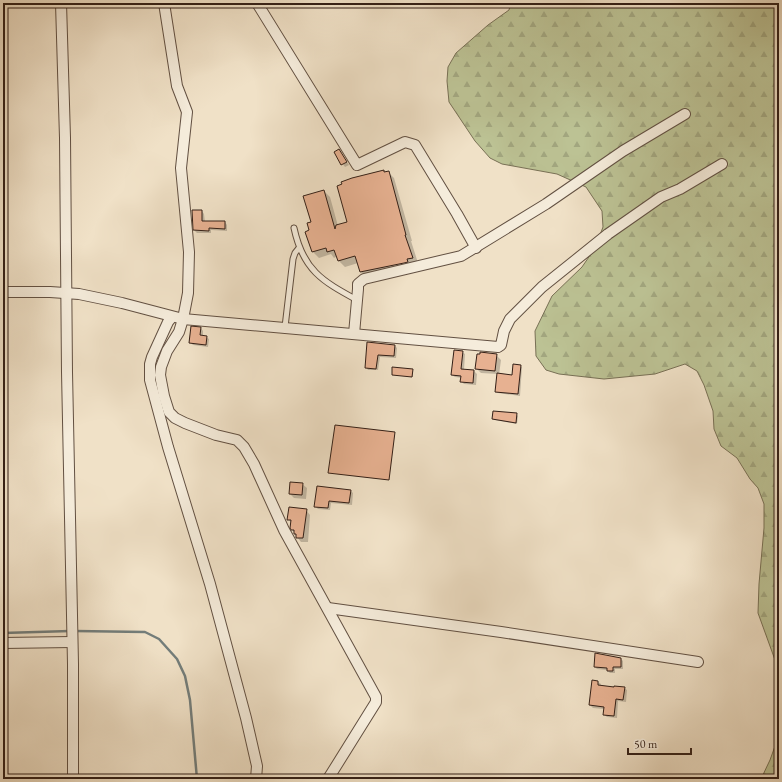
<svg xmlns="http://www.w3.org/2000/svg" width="782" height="782" font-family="'EB Garamond',serif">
	<defs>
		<pattern id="forest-firs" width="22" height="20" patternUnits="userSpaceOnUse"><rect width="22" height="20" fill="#bcc294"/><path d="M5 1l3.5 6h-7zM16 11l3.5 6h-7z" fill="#a2a67f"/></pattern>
	</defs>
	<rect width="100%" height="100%" fill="#f0e1c7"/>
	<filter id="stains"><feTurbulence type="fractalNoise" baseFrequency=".005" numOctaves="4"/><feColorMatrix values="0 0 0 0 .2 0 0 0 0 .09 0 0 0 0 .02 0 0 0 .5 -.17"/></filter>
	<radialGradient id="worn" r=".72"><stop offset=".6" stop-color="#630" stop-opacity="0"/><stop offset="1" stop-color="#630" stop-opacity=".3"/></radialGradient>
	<g fill="url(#forest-firs)" stroke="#787055">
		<path d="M 511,3 L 779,3 L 779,671 L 758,613 L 759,584 L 764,528 L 764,504 L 758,488 L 750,479 L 737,458 L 721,446 L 714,429 L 713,411 L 704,385 L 697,371 L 685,364 L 655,374 L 604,379 L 559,374 L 546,370 L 536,356 L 535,331 L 552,296 L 582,267 L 595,248 L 603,227 L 602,211 L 586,187 L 557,174 L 502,164 L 490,158 L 475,141 L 449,102 L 447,81 L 448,67 L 456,53 L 488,25 L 509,10 Z"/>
		<path d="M 779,735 L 779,779 L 761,779 L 770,760 Z"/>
	</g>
	<g fill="#0003">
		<path d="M 339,150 L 349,165 L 345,167 L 335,153 Z"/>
		<path d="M 383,171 L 385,173 L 388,172 L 394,178 L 412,241 L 411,241 L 418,263 L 367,278 L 361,272 L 358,263 L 345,267 L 339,261 L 337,256 L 334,258 L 331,254 L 319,258 L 313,252 L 306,232 L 310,231 L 324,191 L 330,197 L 338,226 L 349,223 Z"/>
		<path d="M 202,211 L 204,214 L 205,222 L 225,222 L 227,225 L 227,231 L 211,230 L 211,233 L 197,233 L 194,230 Z"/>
		<path d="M 201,328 L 203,331 L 203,336 L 206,337 L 209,339 L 208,347 L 193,345 L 190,342 Z"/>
		<path d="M 368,343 L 395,346 L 397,348 L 396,358 L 380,357 L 378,370 L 368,370 L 366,367 Z"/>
		<path d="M 462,352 L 465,354 L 464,370 L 474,371 L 477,374 L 476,385 L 464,384 L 461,381 L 462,378 L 455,377 L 452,375 Z"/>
		<path d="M 496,355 L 501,360 L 499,375 L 513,376 L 520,366 L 522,367 L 520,396 L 498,393 L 496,392 L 498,374 L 481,373 L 476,368 Z"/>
		<path d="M 413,370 L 413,377 L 393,374 Z"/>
		<path d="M 516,414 L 518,416 L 517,424 L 495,420 L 493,419 Z"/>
		<path d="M 302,484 L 307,488 L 306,499 L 294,498 L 290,494 Z"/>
		<path d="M 350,490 L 353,493 L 352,505 L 331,503 L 330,510 L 318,509 L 315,506 Z"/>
		<path d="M 306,510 L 310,515 L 308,542 L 301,542 L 297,537 L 292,529 L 292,523 L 289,520 Z"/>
		<path d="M 621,659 L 623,661 L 623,669 L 615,669 L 615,673 L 610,673 L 607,670 L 597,669 L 595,667 Z"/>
		<path d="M 598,682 L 601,684 L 600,687 L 615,688 L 624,688 L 627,690 L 626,702 L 618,701 L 617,718 L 607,717 L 604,714 L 604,709 L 593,708 L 590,705 Z"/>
	</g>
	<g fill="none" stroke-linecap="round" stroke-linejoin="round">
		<g stroke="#737d7a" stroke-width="2.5">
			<path d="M 75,631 L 145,632 L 159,639 L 177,659 L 185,676 L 190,700 L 197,779"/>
			<path d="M 3,633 L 70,631"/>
		</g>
	</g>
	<g fill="#e7b191" stroke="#331f16">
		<path d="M 339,149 L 347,162 L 341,165 L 334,152 Z"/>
		<path d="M 384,170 L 384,172 L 389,171 L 406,235 L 405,235 L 413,258 L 407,259 L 408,262 L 404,263 L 360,272 L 355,256 L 338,261 L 334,250 L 327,252 L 326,248 L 312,252 L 305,232 L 309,230 L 307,223 L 311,222 L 303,196 L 324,190 L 335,229 L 336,225 L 347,222 L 337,186 L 342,184 L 341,182 L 352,178 Z"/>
		<path d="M 192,210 L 202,210 L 202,221 L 225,221 L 225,229 L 209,228 L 209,231 L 193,230 Z"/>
		<path d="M 191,326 L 201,327 L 200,335 L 207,336 L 206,345 L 189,343 Z"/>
		<path d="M 367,342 L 395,345 L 394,356 L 378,355 L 376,369 L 365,368 Z"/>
		<path d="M 454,350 L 463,351 L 461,369 L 474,370 L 473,383 L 460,382 L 461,376 L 451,375 Z"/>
		<path d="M 480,352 L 497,354 L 495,371 L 475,369 L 477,354 L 480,354 Z"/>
		<path d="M 513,364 L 521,365 L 518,394 L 495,392 L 497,373 L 512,375 Z"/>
		<path d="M 392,367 L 413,369 L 412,377 L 392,375 Z"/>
		<path d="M 493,411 L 517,413 L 516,423 L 492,419 Z"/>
		<path d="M 335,425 L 395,432 L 389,480 L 328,473 Z"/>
		<path d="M 290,482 L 303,483 L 302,495 L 289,494 Z"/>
		<path d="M 317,486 L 351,490 L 349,503 L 329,501 L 328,508 L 314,507 Z"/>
		<path d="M 289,507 L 307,509 L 303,538 L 296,538 L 296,534 L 294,534 L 294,530 L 291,530 L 290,528 L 291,520 L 287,520 Z"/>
		<path d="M 595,653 L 621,658 L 621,667 L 613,667 L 613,671 L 607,671 L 607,668 L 594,667 Z"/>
		<path d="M 592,680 L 598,681 L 598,685 L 614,687 L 614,686 L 625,687 L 623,700 L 616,699 L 614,716 L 603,715 L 604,707 L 589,705 Z"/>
	</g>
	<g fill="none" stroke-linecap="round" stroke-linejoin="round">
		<defs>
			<g id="service">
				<path d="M 294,228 C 303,270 322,281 357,300"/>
				<path d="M 285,327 L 293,259 L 295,253 L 299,248"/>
			</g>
			<g id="minor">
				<path d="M 61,3 L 65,138 L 67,372 L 73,664 L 73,779"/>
				<path d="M 164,3 L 177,86 L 187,112 L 181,168 L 189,252 L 188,293 L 183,319 L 179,332 L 167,351 L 161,367 L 160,375 L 164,396 L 169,412 L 175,418 L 185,423 L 216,435 L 237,440 L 244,447 L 254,464 L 284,530 L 376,697 L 376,702 L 328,779"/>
				<path d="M 257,3 L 357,165 L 405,142 L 415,145 L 457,214 L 476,248"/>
				<path d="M 3,292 L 50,292 L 79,294 L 122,303 L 183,319 L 498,347 L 501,345 L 504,331 L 510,319 L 542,287 L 608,234 L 661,197 L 680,189 L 722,164"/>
				<path d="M 172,317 L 168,322 L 152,357 L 150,364 L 150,380 L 168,447 L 210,584 L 246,718 L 257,766 L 256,779"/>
				<path d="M 354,334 L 358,289 L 358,284 L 364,279 L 461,256 L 546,204 L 623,151 L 685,114"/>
				<path d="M 328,608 L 501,632 L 698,662"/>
				<path d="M 3,643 L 72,642"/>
			</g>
		</defs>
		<use href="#service" stroke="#625042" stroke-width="7"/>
		<use href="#minor" stroke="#625042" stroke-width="12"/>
		<use href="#service" stroke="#f5ecdb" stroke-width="5"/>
		<use href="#minor" stroke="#f5ecdb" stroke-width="10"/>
	</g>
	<rect width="782" height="782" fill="none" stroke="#f0e1c7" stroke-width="16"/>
	<rect x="4" y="4" width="774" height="774" fill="none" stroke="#331f16" stroke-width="2"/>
	<rect x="8" y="8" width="766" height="766" fill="none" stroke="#331f16"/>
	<path d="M628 748v6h63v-6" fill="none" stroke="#331f16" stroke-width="2"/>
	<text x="634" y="748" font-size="12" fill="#331f16" stroke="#f5ecdb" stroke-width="3" paint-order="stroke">50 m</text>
	<rect width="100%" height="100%" filter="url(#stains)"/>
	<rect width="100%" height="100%" fill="url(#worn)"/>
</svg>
